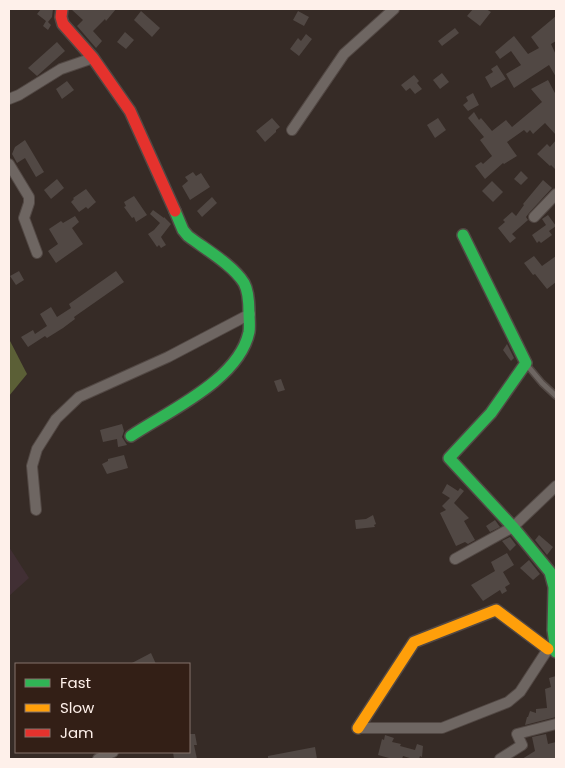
<svg xmlns="http://www.w3.org/2000/svg" width="565" height="768" font-family="Poppins,sans-serif">
	<rect width="100%" height="100%" fill="#362b26"/>
	<path fill="#412f34" d="M 9,547 L 29,578 L 9,596 Z"/>
	<path fill="#5b5f36" d="M 9,339 L 27,374 L 9,396 Z"/>
	<g fill="#514844">
		<path d="M 41,9 L 53,9 L 52,17 L 48,22 L 51,25 L 48,30 L 43,26 L 46,21 L 37,14 Z"/>
		<path d="M 71,9 L 116,9 L 106,21 L 105,19 L 93,31 L 102,41 L 96,48 L 77,26 L 83,20 Z"/>
		<path d="M 473,9 L 486,9 L 491,12 L 480,26 L 467,16 Z"/>
		<path d="M 141,11 L 160,28 L 152,37 L 134,20 Z"/>
		<path d="M 298,11 L 309,17 L 304,26 L 293,20 Z"/>
		<path d="M 556,16 L 556,41 L 551,44 L 556,55 L 556,77 L 549,65 L 514,88 L 506,74 L 521,65 L 511,51 L 500,59 L 495,52 L 514,36 L 528,54 L 539,48 L 531,37 Z"/>
		<path d="M 455,28 L 459,33 L 442,46 L 438,41 Z"/>
		<path d="M 125,32 L 134,40 L 126,49 L 117,42 Z"/>
		<path d="M 306,34 L 312,39 L 299,56 L 290,49 L 298,38 L 301,41 Z"/>
		<path d="M 57,42 L 65,51 L 37,76 L 28,68 Z"/>
		<path d="M 497,65 L 506,79 L 491,88 L 485,77 L 493,72 L 491,69 Z"/>
		<path d="M 442,73 L 449,82 L 440,89 L 433,80 Z"/>
		<path d="M 414,75 L 419,81 L 417,83 L 422,89 L 415,94 L 410,88 L 406,91 L 401,85 Z"/>
		<path d="M 548,80 L 556,95 L 556,135 L 545,123 L 533,134 L 530,130 L 527,133 L 524,130 L 507,142 L 517,156 L 504,164 L 503,163 L 485,179 L 475,166 L 481,162 L 483,164 L 492,156 L 480,140 L 484,137 L 468,118 L 474,112 L 479,120 L 481,118 L 492,131 L 506,120 L 512,127 L 542,102 L 531,89 Z"/>
		<path d="M 67,81 L 74,90 L 62,99 L 56,89 Z"/>
		<path d="M 473,93 L 479,105 L 468,111 L 463,105 L 468,101 L 466,97 Z"/>
		<path d="M 272,118 L 280,127 L 276,130 L 276,132 L 265,142 L 256,131 Z"/>
		<path d="M 438,118 L 446,130 L 435,138 L 427,125 Z"/>
		<path d="M 25,140 L 44,172 L 36,177 L 25,158 L 17,163 L 12,154 L 15,147 Z"/>
		<path d="M 556,140 L 556,170 L 551,165 L 550,166 L 537,154 L 547,144 L 550,147 Z"/>
		<path d="M 521,171 L 528,178 L 521,185 L 514,179 Z"/>
		<path d="M 193,172 L 196,176 L 201,173 L 210,187 L 190,200 L 182,186 L 188,181 L 185,177 Z"/>
		<path d="M 57,179 L 64,188 L 51,199 L 44,190 Z"/>
		<path d="M 543,180 L 552,188 L 529,213 L 526,217 L 528,220 L 512,234 L 516,238 L 510,243 L 498,228 L 505,222 L 503,220 L 512,212 L 516,216 L 524,205 L 523,204 Z"/>
		<path d="M 492,181 L 503,192 L 493,202 L 482,191 Z"/>
		<path d="M 86,189 L 96,202 L 88,209 L 86,207 L 79,212 L 71,202 L 74,199 L 73,198 Z"/>
		<path d="M 134,196 L 147,215 L 136,222 L 134,217 L 132,218 L 124,207 L 126,206 L 124,202 Z"/>
		<path d="M 212,197 L 217,203 L 202,217 L 197,211 Z"/>
		<path d="M 153,210 L 164,218 L 164,217 L 171,224 L 161,237 L 166,245 L 161,248 L 159,245 L 157,247 L 148,234 L 154,230 L 160,223 L 150,214 Z"/>
		<path d="M 548,215 L 556,226 L 549,231 L 552,235 L 541,243 L 539,241 L 537,243 L 532,235 L 546,225 L 542,219 Z"/>
		<path d="M 75,216 L 79,222 L 72,228 L 83,244 L 56,263 L 48,251 L 58,244 L 49,229 L 61,221 L 63,223 Z"/>
		<path d="M 534,256 L 542,266 L 556,256 L 556,282 L 547,289 L 535,274 L 533,275 L 524,263 Z"/>
		<path d="M 19,271 L 24,280 L 16,285 L 10,276 Z"/>
		<path d="M 116,271 L 124,282 L 74,317 L 75,319 L 63,328 L 47,338 L 45,336 L 28,347 L 21,337 L 33,330 L 35,334 L 47,326 L 40,314 L 51,307 L 57,317 L 71,308 L 69,304 Z"/>
		<path d="M 507,344 L 514,358 L 511,361 L 503,350 Z"/>
		<path d="M 281,379 L 285,390 L 278,392 L 274,381 Z"/>
		<path d="M 122,424 L 124,431 L 122,437 L 127,445 L 118,447 L 117,439 L 103,442 L 100,430 Z"/>
		<path d="M 124,455 L 128,468 L 107,474 L 102,464 L 108,461 L 108,459 Z"/>
		<path d="M 447,484 L 458,491 L 460,488 L 464,491 L 454,503 L 469,518 L 464,521 L 475,540 L 468,544 L 465,542 L 456,546 L 440,513 L 446,510 L 442,506 L 450,498 L 442,493 Z"/>
		<path d="M 373,515 L 376,524 L 374,525 L 375,527 L 356,529 L 355,520 L 366,519 Z"/>
		<path d="M 495,520 L 500,527 L 490,532 L 486,526 Z"/>
		<path d="M 539,535 L 553,547 L 547,555 L 535,540 Z"/>
		<path d="M 510,537 L 516,545 L 510,551 L 502,541 Z"/>
		<path d="M 507,553 L 514,565 L 503,572 L 510,584 L 505,587 L 507,591 L 502,594 L 500,590 L 483,601 L 471,585 L 495,571 L 491,562 Z"/>
		<path d="M 529,560 L 540,574 L 533,580 L 520,568 Z"/>
		<path d="M 151,653 L 156,664 L 130,664 Z"/>
		<path d="M 556,676 L 556,717 L 525,725 L 527,717 L 528,717 L 530,711 L 536,713 L 536,709 L 547,708 L 545,689 L 551,687 L 549,678 Z"/>
		<path d="M 189,734 L 195,734 L 197,745 L 194,745 L 197,759 L 174,759 L 173,752 L 189,752 Z"/>
		<path d="M 546,734 L 548,744 L 556,742 L 556,759 L 522,759 L 535,751 L 532,737 Z"/>
		<path d="M 385,735 L 394,738 L 392,742 L 401,744 L 400,746 L 415,750 L 417,744 L 423,746 L 422,757 L 420,756 L 419,759 L 413,759 L 403,756 L 402,759 L 388,759 L 389,758 L 378,755 L 382,739 L 384,740 Z"/>
		<path d="M 315,747 L 317,759 L 268,759 L 268,756 Z"/>
	</g>
	<g fill="none" stroke-linecap="round" stroke-linejoin="round">
		<defs>
			<path id="lane" d="M 526,364 L 542,383 L 556,396"/>
			<g id="street">
				<path d="M 9,99 L 19,95 L 61,69 L 93,58"/>
				<path d="M 292,130 L 344,54 L 394,9"/>
				<path d="M 9,164 L 29,197 L 29,203 L 24,218 L 37,253"/>
				<path d="M 534,217 L 556,194"/>
				<path d="M 36,510 L 32,466 L 37,449 L 56,419 L 79,397 L 168,357 L 250,314"/>
				<path d="M 455,559 L 513,527 L 556,486"/>
				<path d="M 358,728 L 442,728 L 508,702 L 520,692 L 548,649 L 555,651"/>
				<path d="M 98,759 L 113,752"/>
				<path d="M 500,759 L 522,745 L 517,734 L 556,724"/>
			</g>
			<g id="fast">
				<path d="M 463,235 L 526,363 L 491,413 L 449,458 L 513,527 L 550,572 L 554,587 L 553,630 L 556,652"/>
				<path d="M 131,436 C 168,411 239,380 249,332 C 250,326 249,319 249,313 C 249,304 248,290 244,283 C 233,265 205,249 188,236 L 183,230 L 175,211"/>
			</g>
			<path id="slow" d="M 358,728 L 414,642 L 496,610 L 548,649"/>
			<path id="jam" d="M 62,9 L 61,17 L 63,24 L 93,58 L 130,111 L 175,211"/>
		</defs>
		<use href="#lane" stroke="#524844" stroke-width="8"/>
		<use href="#street" stroke="#524844" stroke-width="12"/>
		<use href="#fast" stroke="#524844" stroke-width="14"/>
		<use href="#slow" stroke="#524844" stroke-width="14"/>
		<use href="#jam" stroke="#524844" stroke-width="14"/>
		<use href="#lane" stroke="#6e6662" stroke-width="5"/>
		<use href="#street" stroke="#6e6662" stroke-width="10"/>
		<use href="#fast" stroke="#30b455" stroke-width="11"/>
		<use href="#slow" stroke="#ff9f0a" stroke-width="11"/>
		<use href="#jam" stroke="#e5322d" stroke-width="11"/>
	</g>
	<rect width="565" height="768" fill="none" stroke="#fef0ea" stroke-width="20"/>
	<rect x="15" y="663" width="175" height="90" fill="#331f16" stroke="#84736b"/>
	<rect x="25" y="679" width="25" height="8" fill="#30b455" stroke="#84736b"/>
	<text x="60" y="688" font-size="15" fill="#fef0ea">Fast</text>
	<rect x="25" y="704" width="25" height="8" fill="#ff9f0a" stroke="#84736b"/>
	<text x="60" y="713" font-size="15" fill="#fef0ea">Slow</text>
	<rect x="25" y="729" width="25" height="8" fill="#e5322d" stroke="#84736b"/>
	<text x="60" y="738" font-size="15" fill="#fef0ea">Jam</text>
</svg>
